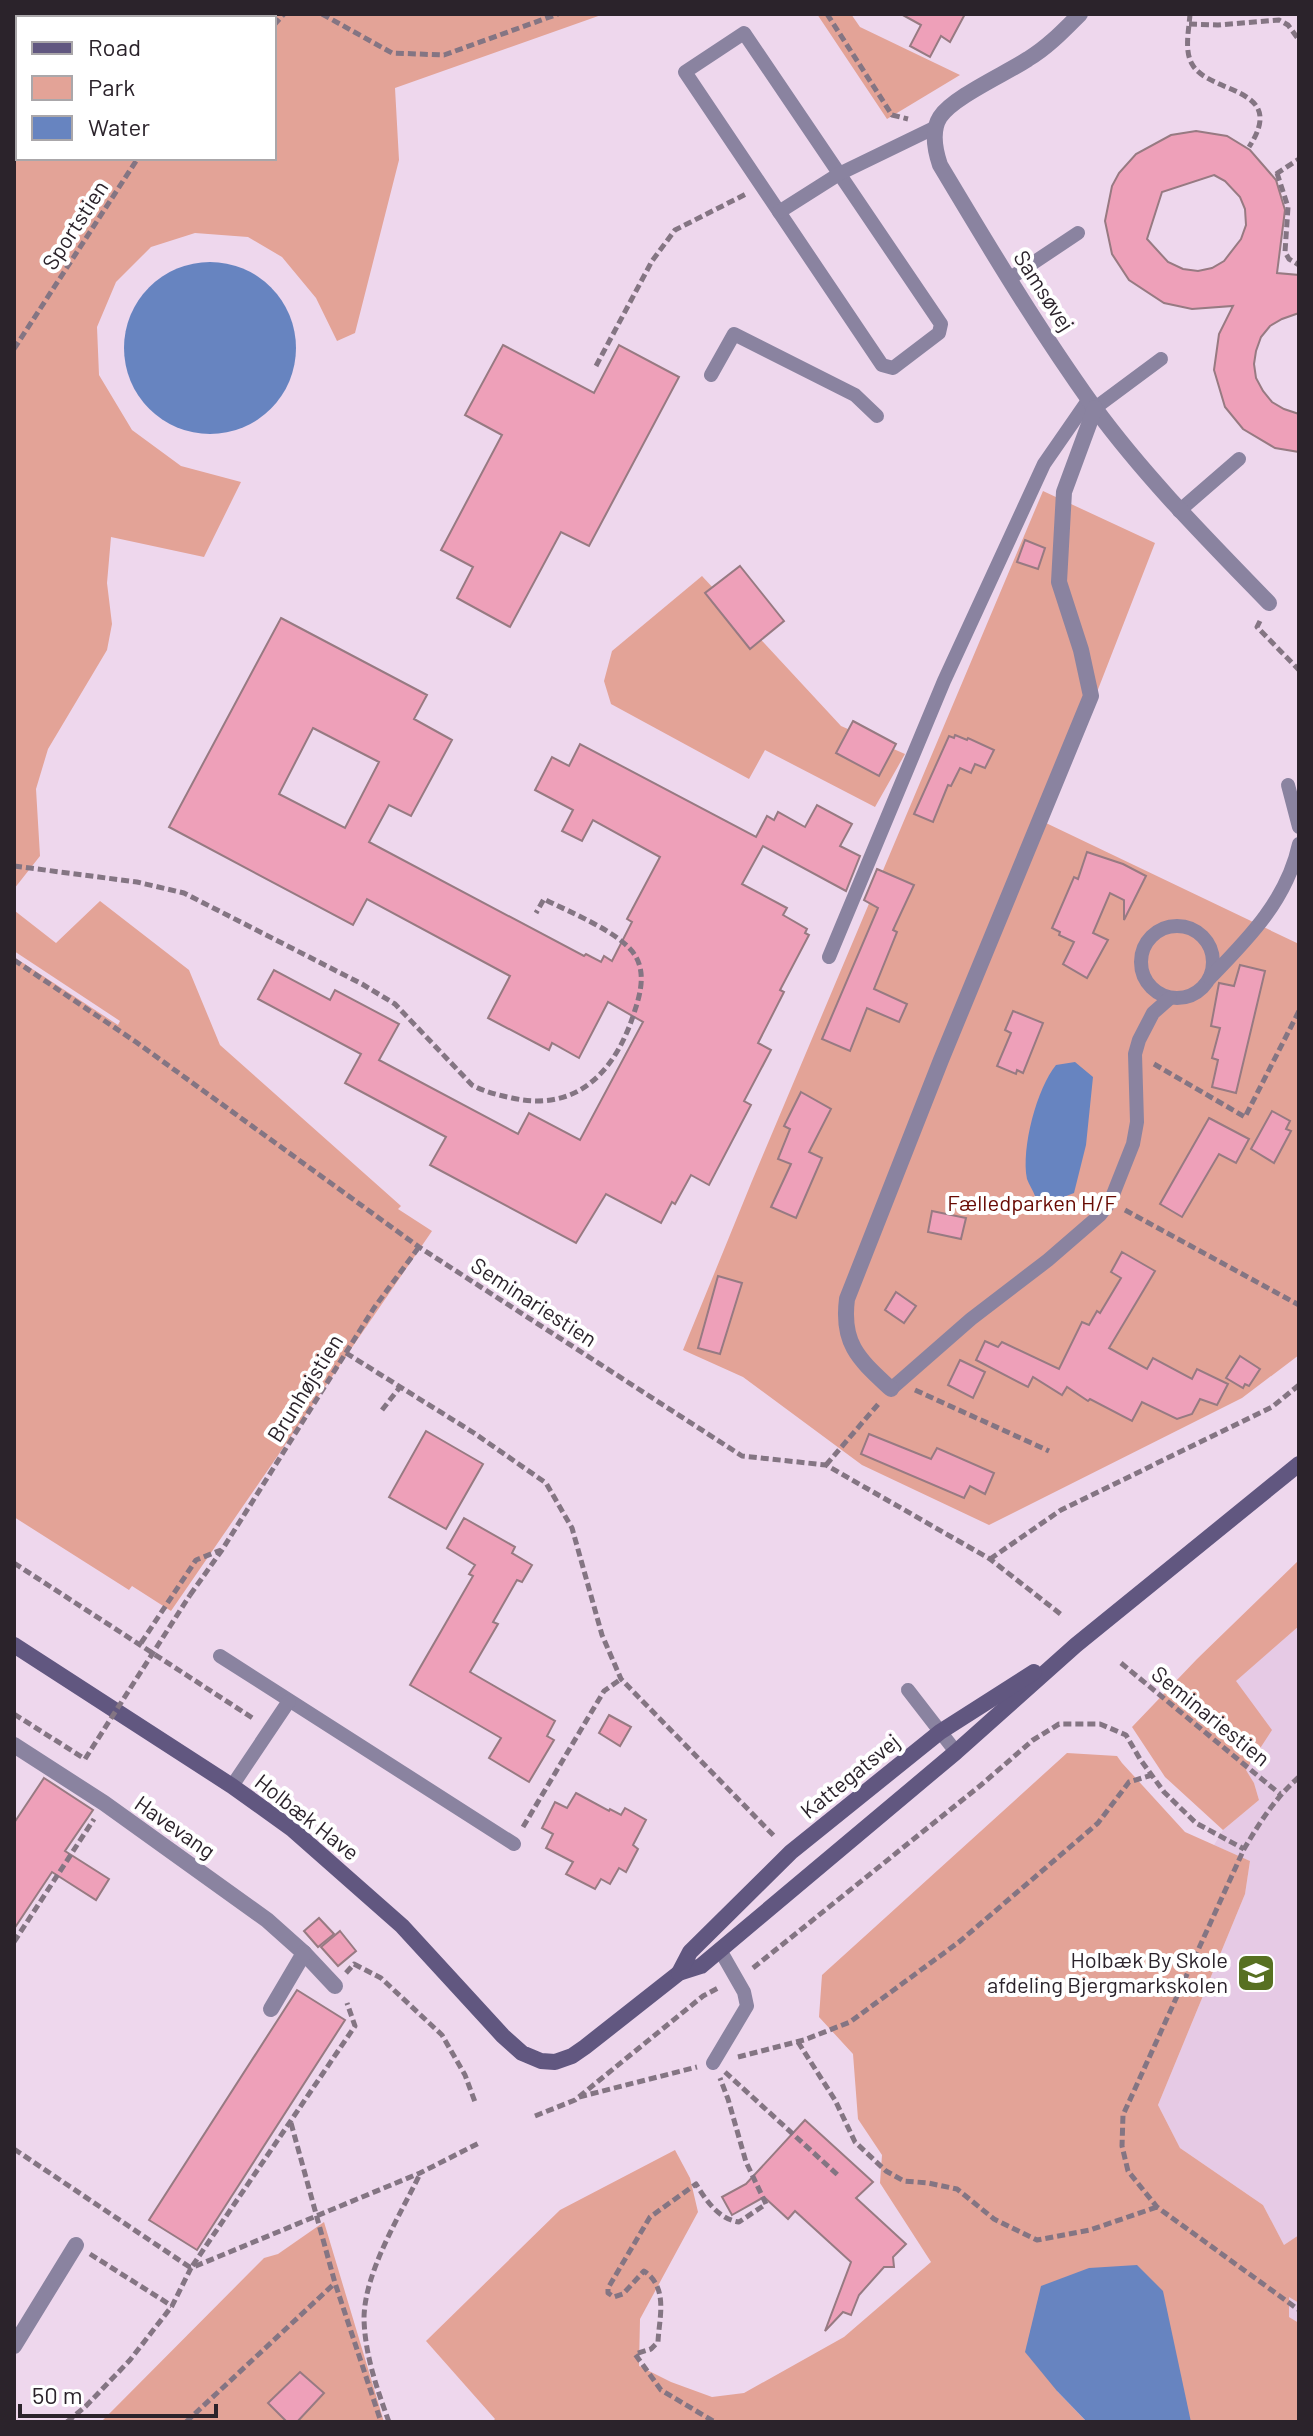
<svg xmlns="http://www.w3.org/2000/svg" width="1313" height="2436" font-family="Barlow,sans-serif">
	<rect width="100%" height="100%" fill="#eed7ed"/>
	<path fill="#e6cae5" d="M 1299,1626 L 1299,2323 L 1289,2317 L 1287,2251 L 1263,2205 L 1180,2148 L 1158,2105 L 1245,1894 L 1250,1861 L 1214,1845 L 1223,1830 L 1259,1800 L 1254,1783 L 1246,1770 L 1235,1681 Z"/>
	<g fill="#e3a397" fill-rule="evenodd">
		<path d="M 14,14 L 604,14 L 395,88 L 399,160 L 355,333 L 337,341 L 316,298 L 282,257 L 248,237 L 195,233 L 151,247 L 116,282 L 97,327 L 99,375 L 132,430 L 181,466 L 241,482 L 204,557 L 111,537 L 107,583 L 112,624 L 107,650 L 48,749 L 36,789 L 40,856 L 14,889 ZM 18,18 L 274,18 L 274,158 L 18,158 Z"/>
		<path d="M 817,14 L 851,14 L 860,27 L 960,75 L 887,119 Z"/>
		<path d="M 1043,491 L 1155,543 L 1046,823 L 1299,944 L 1299,1355 L 1242,1398 L 989,1525 L 862,1465 L 743,1377 L 683,1350 L 752,1181 Z"/>
		<path d="M 702,576 L 841,726 L 905,754 L 875,807 L 765,750 L 749,779 L 611,704 L 604,681 L 612,651 Z"/>
		<path d="M 14,900 L 15,911 L 56,943 L 100,901 L 189,970 L 220,1045 L 401,1206 L 398,1209 L 432,1231 L 171,1611 L 132,1586 L 129,1590 L 14,1517 L 14,957 L 118,1025 L 120,1021 L 14,951 Z"/>
		<path d="M 1299,1560 L 1299,1626 L 1236,1681 L 1272,1730 L 1246,1770 L 1254,1783 L 1259,1800 L 1223,1830 L 1165,1777 L 1132,1727 L 1197,1659 Z"/>
		<path d="M 1067,1753 L 1117,1756 L 1122,1763 L 1185,1832 L 1250,1861 L 1245,1894 L 1158,2105 L 1180,2148 L 1263,2205 L 1284,2245 L 1299,2235 L 1299,2303 L 1289,2297 L 1289,2317 L 1299,2323 L 1299,2422 L 1190,2420 L 1173,2422 L 1057,2391 L 1087,2422 L 492,2422 L 495,2419 L 426,2341 L 560,2210 L 675,2150 L 690,2178 L 698,2212 L 640,2319 L 639,2366 L 671,2382 L 712,2397 L 744,2393 L 844,2337 L 931,2262 L 880,2183 L 882,2155 L 858,2119 L 853,2054 L 819,2017 L 822,1975 Z"/>
		<path d="M 324,2222 L 384,2422 L 101,2422 L 264,2258 L 278,2254 Z"/>
	</g>
	<g fill="#6784c0">
		<circle cx="210" cy="348" r="86"/>
		<path d="M 1075,1062 L 1093,1077 L 1086,1145 L 1074,1193 L 1056,1200 L 1035,1196 C 1033,1190 1029,1185 1027,1179 C 1021,1148 1037,1088 1056,1065 Z"/>
		<path d="M 1137,2265 L 1163,2291 L 1191,2422 L 1087,2422 L 1057,2391 L 1025,2352 L 1041,2286 L 1089,2268 Z"/>
	</g>
	<g fill="#eea0b9" stroke="#977a82" stroke-width="2" fill-rule="evenodd">
		<path d="M 901,14 L 965,14 L 950,42 L 941,36 L 930,57 L 910,46 L 921,25 Z"/>
		<path d="M 1196,131 L 1227,136 L 1250,150 L 1276,180 L 1285,210 L 1277,273 L 1299,275 L 1299,313 L 1282,319 L 1270,326 L 1261,337 L 1256,351 L 1254,364 L 1256,378 L 1263,391 L 1272,402 L 1284,409 L 1299,414 L 1299,452 L 1275,448 L 1243,429 L 1225,407 L 1214,370 L 1219,334 L 1233,306 L 1192,309 L 1164,303 L 1129,280 L 1112,254 L 1105,221 L 1112,186 L 1119,173 L 1136,154 L 1171,135 ZM 1214,175 L 1225,181 L 1240,197 L 1245,209 L 1246,225 L 1241,239 L 1224,261 L 1212,268 L 1198,271 L 1183,269 L 1168,262 L 1147,239 L 1162,192 Z"/>
		<path d="M 503,345 L 594,393 L 619,345 L 679,377 L 589,546 L 561,532 L 510,627 L 457,598 L 473,567 L 441,550 L 502,435 L 465,415 Z"/>
		<path d="M 1025,540 L 1045,548 L 1038,569 L 1017,562 Z"/>
		<path d="M 740,566 L 784,621 L 750,649 L 705,593 Z"/>
		<path d="M 281,618 L 427,695 L 414,719 L 452,740 L 411,816 L 389,805 L 369,842 L 584,956 L 586,954 L 601,962 L 604,956 L 612,961 L 632,922 L 627,919 L 660,857 L 593,820 L 582,841 L 562,831 L 573,810 L 535,790 L 552,757 L 569,766 L 580,744 L 756,837 L 767,816 L 774,820 L 778,812 L 805,827 L 817,805 L 852,824 L 840,846 L 860,856 L 846,891 L 763,846 L 742,884 L 787,908 L 783,915 L 807,929 L 805,933 L 809,935 L 780,990 L 784,992 L 758,1043 L 771,1050 L 744,1101 L 751,1105 L 709,1185 L 691,1175 L 675,1204 L 672,1202 L 661,1223 L 606,1194 L 576,1243 L 430,1165 L 446,1137 L 345,1083 L 361,1054 L 258,999 L 274,970 L 330,1000 L 335,990 L 399,1024 L 379,1060 L 518,1134 L 529,1113 L 580,1140 L 643,1022 L 608,1002 L 579,1058 L 552,1043 L 549,1050 L 488,1018 L 510,976 L 367,899 L 353,925 L 169,827 ZM 313,728 L 379,762 L 345,828 L 279,794 Z"/>
		<path d="M 853,721 L 896,744 L 879,776 L 836,753 Z"/>
		<path d="M 955,735 L 967,740 L 968,738 L 994,750 L 985,768 L 975,764 L 971,773 L 960,768 L 951,786 L 948,785 L 933,822 L 914,814 L 949,736 L 954,738 Z"/>
		<path d="M 1087,852 L 1123,864 L 1146,876 L 1124,920 L 1124,900 L 1110,893 L 1093,933 L 1108,940 L 1087,978 L 1063,964 L 1074,942 L 1059,935 L 1060,932 L 1052,928 L 1074,877 L 1078,879 Z"/>
		<path d="M 877,869 L 914,885 L 893,930 L 897,932 L 874,989 L 907,1004 L 899,1022 L 867,1008 L 850,1051 L 822,1039 L 878,908 L 864,900 Z"/>
		<path d="M 1240,965 L 1265,971 L 1236,1093 L 1212,1087 L 1218,1060 L 1212,1058 L 1220,1028 L 1211,1026 L 1219,983 L 1234,986 Z"/>
		<path d="M 1013,1011 L 1043,1023 L 1023,1073 L 1017,1070 L 1016,1074 L 997,1066 L 1011,1033 L 1005,1030 Z"/>
		<path d="M 801,1092 L 831,1109 L 809,1152 L 822,1158 L 796,1218 L 771,1207 L 791,1164 L 778,1159 L 790,1129 L 784,1126 Z"/>
		<path d="M 1272,1111 L 1290,1121 L 1286,1129 L 1291,1131 L 1274,1163 L 1251,1149 Z"/>
		<path d="M 1209,1118 L 1249,1139 L 1236,1163 L 1219,1154 L 1182,1217 L 1160,1204 Z"/>
		<path d="M 932,1211 L 966,1218 L 961,1239 L 928,1232 Z"/>
		<path d="M 1122,1252 L 1155,1271 L 1109,1348 L 1147,1369 L 1153,1358 L 1192,1379 L 1197,1369 L 1228,1384 L 1217,1405 L 1200,1399 L 1192,1414 L 1177,1419 L 1142,1402 L 1132,1421 L 1090,1399 L 1088,1401 L 1067,1387 L 1062,1395 L 1033,1377 L 1028,1387 L 976,1360 L 985,1341 L 998,1347 L 1002,1342 L 1059,1369 L 1082,1322 L 1089,1325 L 1097,1311 L 1100,1313 L 1121,1278 L 1111,1272 Z"/>
		<path d="M 718,1276 L 742,1283 L 720,1354 L 698,1348 Z"/>
		<path d="M 896,1292 L 916,1306 L 904,1323 L 885,1310 Z"/>
		<path d="M 1240,1356 L 1260,1369 L 1249,1386 L 1245,1384 L 1243,1388 L 1226,1378 Z"/>
		<path d="M 960,1360 L 985,1372 L 973,1398 L 948,1385 Z"/>
		<path d="M 426,1431 L 483,1464 L 446,1529 L 389,1497 Z"/>
		<path d="M 869,1434 L 931,1459 L 937,1448 L 994,1473 L 985,1494 L 970,1486 L 964,1498 L 861,1454 Z"/>
		<path d="M 464,1518 L 515,1547 L 512,1553 L 532,1565 L 522,1582 L 517,1580 L 493,1622 L 498,1624 L 470,1672 L 555,1721 L 547,1736 L 554,1740 L 529,1782 L 489,1758 L 501,1738 L 410,1685 L 473,1576 L 469,1574 L 475,1565 L 447,1548 Z"/>
		<path d="M 609,1715 L 631,1727 L 620,1746 L 599,1733 Z"/>
		<path d="M 44,1778 L 93,1810 L 65,1851 L 109,1879 L 96,1900 L 52,1872 L 14,1929 L 14,1823 Z"/>
		<path d="M 576,1793 L 609,1811 L 610,1809 L 621,1815 L 625,1808 L 646,1820 L 633,1845 L 638,1849 L 626,1872 L 619,1868 L 610,1884 L 601,1879 L 595,1889 L 566,1874 L 573,1862 L 546,1848 L 553,1834 L 542,1828 L 555,1802 L 567,1808 Z"/>
		<path d="M 319,1918 L 334,1934 L 318,1947 L 304,1931 Z"/>
		<path d="M 340,1931 L 356,1951 L 338,1966 L 321,1947 Z"/>
		<path d="M 297,1990 L 345,2020 L 197,2250 L 149,2220 Z"/>
		<path d="M 805,2120 L 873,2182 L 856,2198 L 906,2244 L 893,2257 L 894,2267 L 884,2267 L 859,2295 L 851,2315 L 843,2312 L 825,2331 L 851,2262 L 795,2211 L 788,2219 L 764,2197 L 732,2215 L 722,2197 L 746,2184 Z"/>
		<path d="M 300,2372 L 324,2393 L 297,2422 L 287,2422 L 268,2403 Z"/>
	</g>
	<g fill="none" stroke-linecap="round" stroke-linejoin="round">
		<g stroke="#847583" stroke-width="5" stroke-dasharray="8 4" stroke-linecap="butt">
			<path d="M 322,14 L 392,53 L 444,55 L 558,14"/>
			<path d="M 827,14 L 892,115 L 908,119"/>
			<path d="M 1190,14 C 1189,30 1184,50 1192,64 C 1209,95 1289,86 1249,147"/>
			<path d="M 1189,24 L 1218,25 L 1279,20 L 1288,25 L 1299,40"/>
			<path d="M 274,25 L 284,14"/>
			<path d="M 1277,173 L 1288,207 L 1285,252 L 1289,259 L 1299,265"/>
			<path d="M 1276,174 L 1299,159"/>
			<path d="M 14,349 L 138,158"/>
			<path d="M 596,366 L 652,261 L 675,230 L 746,194"/>
			<path d="M 1260,621 L 1257,627 L 1299,670"/>
			<path d="M 14,866 L 137,882 L 184,893 L 362,984 L 395,1004 L 472,1085 C 485,1092 498,1095 512,1098 C 579,1113 617,1069 635,1010 C 641,992 645,973 636,957 C 623,933 569,912 544,899 L 536,913"/>
			<path d="M 14,960 L 136,1042 L 419,1247 L 742,1456 L 826,1465 L 990,1559 L 1063,1616"/>
			<path d="M 1154,1064 L 1245,1117 L 1299,1011"/>
			<path d="M 1125,1210 L 1299,1305"/>
			<path d="M 346,1353 L 474,1433 L 546,1483 L 572,1528 L 602,1635 L 621,1679 L 776,1838"/>
			<path d="M 915,1390 L 1049,1451"/>
			<path d="M 382,1410 L 400,1387"/>
			<path d="M 826,1465 L 880,1402"/>
			<path d="M 990,1559 L 1061,1510 L 1272,1407 L 1299,1385"/>
			<path d="M 14,1563 L 254,1719"/>
			<path d="M 190,1595 L 222,1550 L 374,1308 L 419,1247"/>
			<path d="M 141,1643 L 196,1560 L 221,1550"/>
			<path d="M 1121,1663 L 1280,1794"/>
			<path d="M 14,1714 L 85,1759"/>
			<path d="M 1299,1777 C 1275,1798 1260,1822 1244,1849 L 1123,2115 L 1122,2146 L 1128,2171 L 1157,2207 L 1299,2310"/>
			<path d="M 523,1827 L 604,1691 L 621,1679"/>
			<path d="M 14,1942 L 94,1819"/>
			<path d="M 753,1968 L 981,1785 L 1033,1740 L 1059,1724 L 1100,1724 L 1126,1735 L 1140,1759 L 1164,1792 L 1196,1823 L 1244,1849"/>
			<path d="M 346,1973 L 354,1964 L 381,1978 L 442,2035 L 465,2075 L 475,2102"/>
			<path d="M 798,2042 L 835,2100 L 855,2142 L 886,2171 L 904,2181 L 928,2183 L 957,2189 L 994,2219 L 1037,2240 L 1090,2230 L 1157,2207"/>
			<path d="M 738,2057 L 804,2040 L 850,2022 L 959,1942 L 1098,1823 L 1129,1782 L 1152,1775"/>
			<path d="M 725,2072 L 840,2177"/>
			<path d="M 579,2097 L 697,2067"/>
			<path d="M 535,2116 L 575,2100 L 703,1996 L 720,1987"/>
			<path d="M 291,2123 L 335,2283 L 381,2422"/>
			<path d="M 14,2149 L 191,2268 L 355,2026 L 347,2003"/>
			<path d="M 90,2254 L 172,2306"/>
			<path d="M 713,2421 L 661,2390 L 635,2354 L 651,2349 L 658,2342 C 659,2318 669,2288 644,2271 L 623,2294 L 614,2297 L 608,2293 L 608,2288 L 650,2217 L 696,2184 C 706,2200 718,2219 739,2222 L 766,2204 L 746,2162 L 728,2099 L 720,2078"/>
			<path d="M 67,2422 L 86,2406 L 130,2360 L 172,2306 L 191,2268 L 420,2173 L 479,2143"/>
			<path d="M 186,2422 L 335,2283"/>
			<path d="M 389,2422 C 377,2389 365,2355 364,2319 C 364,2273 400,2215 420,2174"/>
		</g>
		<g stroke="#8a83a0" stroke-width="14">
			<path d="M 744,33 L 941,324 L 939,333 L 893,368 L 882,365 L 685,72 Z"/>
			<path d="M 779,212 L 839,174 L 936,127"/>
			<path d="M 1009,279 L 1078,233"/>
			<path d="M 711,375 L 734,334 L 855,395 L 877,416"/>
			<path d="M 1095,408 L 1161,359"/>
			<path d="M 1179,511 L 1239,459"/>
			<path d="M 1288,785 L 1299,827"/>
			<circle cx="1177" cy="962" r="36"/>
			<path d="M 829,957 L 944,681 L 1044,464 L 1089,399"/>
			<path d="M 1210,978 C 1248,939 1287,900 1299,844"/>
			<path d="M 891,1389 L 971,1319 L 1048,1260 L 1100,1215 L 1110,1202 L 1133,1144 L 1137,1122 L 1135,1054 L 1139,1040 L 1153,1013 L 1170,998"/>
			<path d="M 220,1656 L 514,1844"/>
			<path d="M 908,1690 L 956,1752"/>
			<path d="M 232,1786 L 289,1701"/>
			<path d="M 713,2063 L 747,2006 L 744,1992 L 720,1950"/>
		</g>
		<g stroke="#8a83a0" stroke-width="16">
			<path d="M 1080,14 C 1064,30 1048,47 1028,59 C 1007,73 953,97 940,117 C 931,131 935,150 940,165 C 989,247 1038,329 1094,407 C 1146,478 1208,540 1269,603"/>
			<path d="M 891,1389 C 860,1360 841,1345 847,1299 L 941,1060 L 1091,696 L 1081,650 L 1059,582 L 1064,492 L 1095,408"/>
			<path d="M 14,1745 L 104,1803 L 267,1920 L 304,1953 L 335,1986"/>
			<path d="M 271,2009 L 304,1953"/>
			<path d="M 14,2346 L 76,2245"/>
		</g>
		<g stroke="#615780" stroke-width="16">
			<path d="M 14,1645 L 232,1786 L 292,1829 L 402,1926 L 503,2036 L 522,2053 L 541,2061 L 555,2062 L 572,2056 L 585,2047 L 679,1973 L 701,1966 L 956,1752 L 1076,1645 L 1299,1464"/>
			<path d="M 679,1973 L 690,1952 L 791,1852 L 940,1732 L 1034,1672"/>
		</g>
		<path stroke="#847583" stroke-width="5" stroke-dasharray="8 4" stroke-linecap="butt" d="M 85,1759 L 190,1595"/>
	</g>
	<defs>
		<symbol id="school-square" viewBox="-11 -11 22 22"><rect x="-9" y="-9" width="18" height="18" rx="4" fill="#577021" stroke="#fff"/><path d="M0-5L7-2L0 1L-7-2ZM-4 1L0 2.5L4 1V4Q0 6-4 4Z" fill="#fff"/></symbol>
	</defs>
	<g fill-rule="evenodd">
		<use href="#school-square" x="1234" y="1951" width="44" height="44"/>
	</g>
	<g text-anchor="middle" stroke-width="8" stroke-linejoin="round" paint-order="stroke">
		<g font-size="22" fill="#2b232b" stroke="#fff">
			<text transform="translate(75 225) rotate(-57)" y="8">Sportstien</text>
			<text transform="translate(1044 291) rotate(57)" y="8">Samsøvej</text>
			<text transform="translate(534 1302) rotate(33)" y="8">Seminariestien</text>
			<text transform="translate(305 1388) rotate(-58)" y="8">Brunhøjstien</text>
			<text transform="translate(1211 1716) rotate(39)" y="8">Seminariestien</text>
			<text transform="translate(850 1776) rotate(-39)" y="8">Kattegatsvej</text>
			<text transform="translate(307 1817) rotate(38)" y="8">Holbæk Have</text>
			<text transform="translate(175 1827) rotate(35)" y="8">Havevang</text>
		</g>
		<g font-size="22" fill="#680a03" stroke="#fff">
			<text x="1032" y="1211">Fælledparken H/F</text>
		</g>
		<g font-size="22" fill="#2b232b" stroke="#fff" text-anchor="end">
			<text x="1228" y="1968">Holbæk By Skole<tspan x="1228" dy="25">afdeling Bjergmarkskolen</tspan></text>
		</g>
	</g>
	<rect width="1313" height="2436" fill="none" stroke="#2b232b" stroke-width="32"/>
	<rect x="16" y="16" width="260" height="144" fill="#ffffff" stroke="#aaa7aa" stroke-width="2"/>
	<rect x="32" y="42" width="40" height="12" fill="#615780" stroke="#aaa7aa" stroke-width="2"/>
	<text x="88" y="56" font-size="24" fill="#2b232b">Road</text>
	<rect x="32" y="76" width="40" height="24" fill="#e3a397" stroke="#aaa7aa" stroke-width="2"/>
	<text x="88" y="96" font-size="24" fill="#2b232b">Park</text>
	<rect x="32" y="116" width="40" height="24" fill="#6784c0" stroke="#aaa7aa" stroke-width="2"/>
	<text x="88" y="136" font-size="24" fill="#2b232b">Water</text>
	<path d="M20 2404v12h196v-12" fill="none" stroke="#2b232b" stroke-width="4"/>
	<text x="32" y="2404" font-size="24" fill="#2b232b" stroke="#ffffff" stroke-width="6" paint-order="stroke">50 m</text>
</svg>
